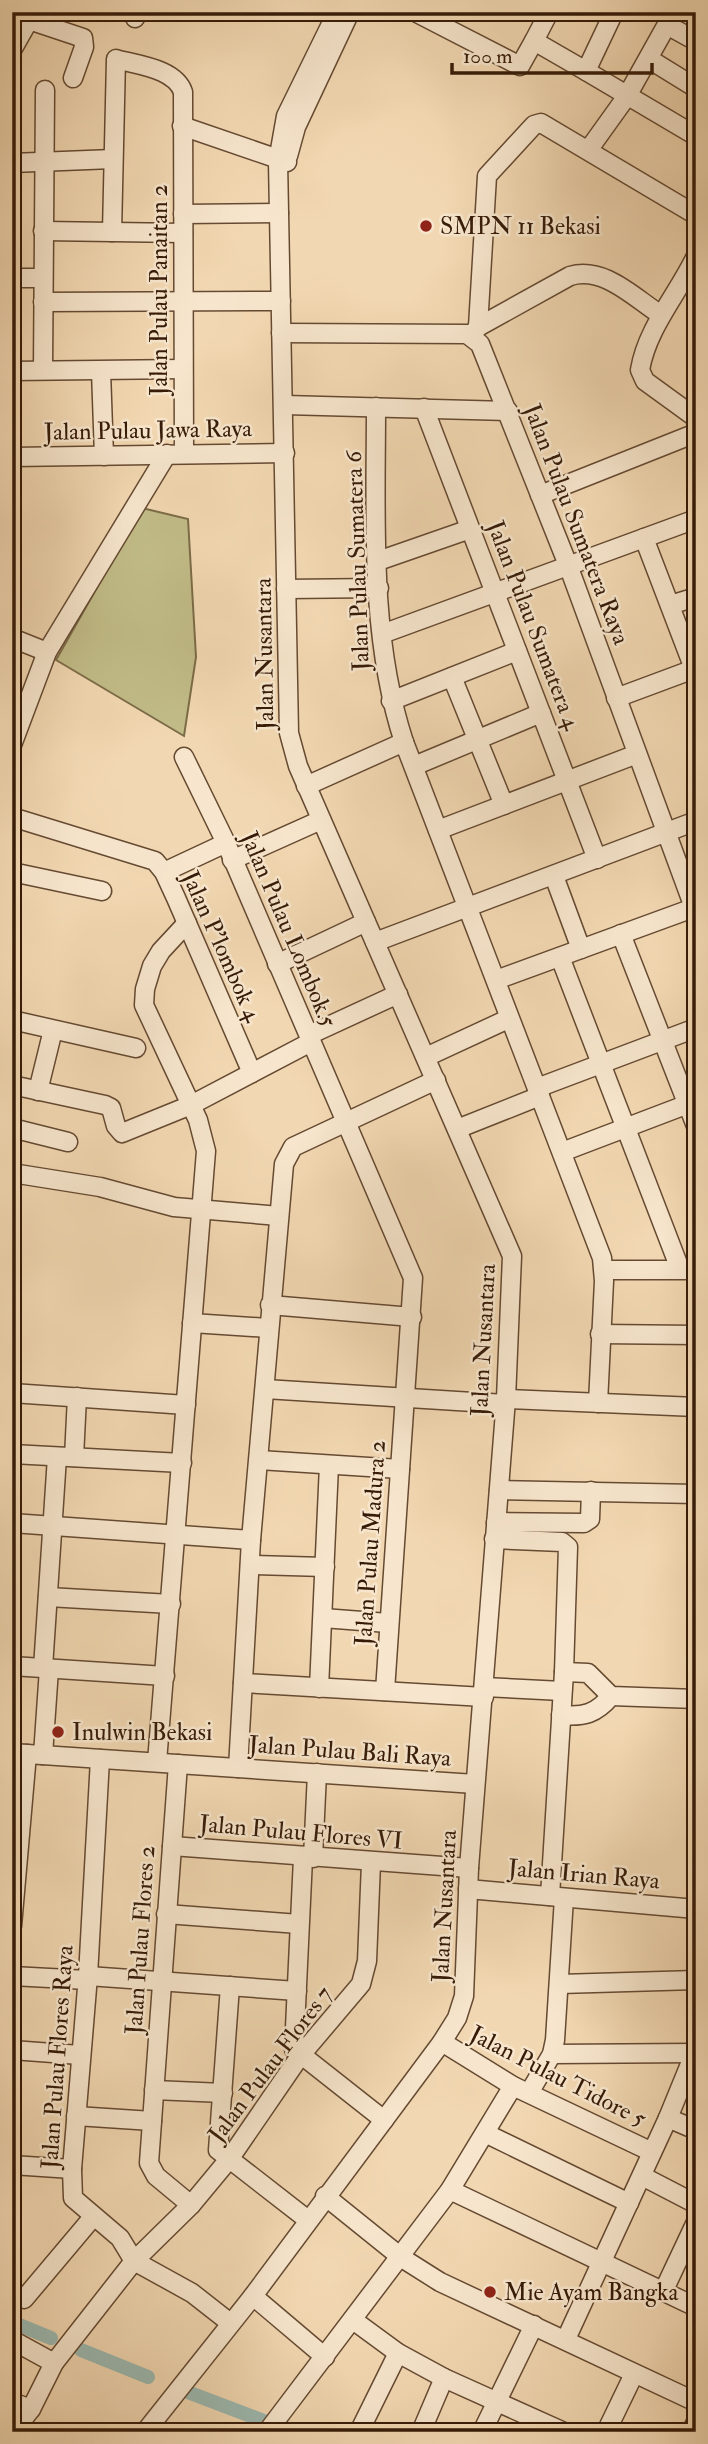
<svg xmlns="http://www.w3.org/2000/svg" width="708" height="2444" font-family="'IM FELL Double Pica',serif">
	<rect width="100%" height="100%" fill="#f2d8b2"/>
	<filter id="stains"><feTurbulence type="fractalNoise" baseFrequency=".00286" numOctaves="4"/><feColorMatrix values="0 0 0 0 .2 0 0 0 0 .09 0 0 0 0 .02 0 0 0 .5 -.17"/></filter>
	<radialGradient id="worn" r=".72"><stop offset=".6" stop-color="#630" stop-opacity="0"/><stop offset="1" stop-color="#630" stop-opacity=".3"/></radialGradient>
	<path fill="#c1bc88" stroke="#7c6c48" stroke-width="2" d="M 142,508 L 188,519 L 196,657 L 184,736 L 56,660 Z"/>
	<g fill="none" stroke-linecap="round" stroke-linejoin="round">
		<g stroke="#9cb9b1" stroke-width="14">
			<path d="M 12,2322 L 51,2338"/>
			<path d="M 81,2350 L 148,2377"/>
			<path d="M 185,2391 L 293,2432"/>
		</g>
		<defs>
			<g id="minor">
				<path d="M 415,12 L 520,66 L 534,41 L 586,71 L 614,12"/>
				<path d="M 135,18 L 138,12"/>
				<path d="M 667,25 L 696,41"/>
				<path d="M 534,41 L 549,12"/>
				<path d="M 12,50 L 29,20 L 83,38 L 84,47 L 73,78"/>
				<path d="M 649,59 L 696,88"/>
				<path d="M 586,71 L 696,136"/>
				<path d="M 182,126 L 287,162"/>
				<path d="M 589,149 L 627,96 L 674,12"/>
				<path d="M 288,156 L 296,127 L 350,12"/>
				<path d="M 12,163 L 113,159"/>
				<path d="M 183,214 L 279,213"/>
				<path d="M 43,231 L 183,233"/>
				<path d="M 112,232 L 116,59 C 136,65 175,68 183,92 L 184,454"/>
				<path d="M 696,256 C 678,294 647,328 640,370 L 645,381 L 696,418"/>
				<path d="M 12,278 L 43,278"/>
				<path d="M 43,302 L 281,301"/>
				<path d="M 478,327 L 487,176 L 534,125 L 541,123 L 696,215"/>
				<path d="M 281,333 L 467,334 L 480,344 L 568,565 L 696,913"/>
				<path d="M 472,335 L 478,327 L 570,276 C 604,266 633,297 661,315"/>
				<path d="M 43,370 L 45,90"/>
				<path d="M 12,371 L 183,369"/>
				<path d="M 101,371 L 104,456"/>
				<path d="M 285,405 L 508,411"/>
				<path d="M 376,407 C 376,518 369,636 404,742 L 602,1258 L 604,1281 L 598,1403"/>
				<path d="M 424,408 L 597,859"/>
				<path d="M 12,457 L 285,453"/>
				<path d="M 540,495 L 696,433"/>
				<path d="M 644,538 L 696,674"/>
				<path d="M 378,561 L 470,529"/>
				<path d="M 286,589 L 379,588"/>
				<path d="M 670,605 L 696,597"/>
				<path d="M 382,634 L 696,519"/>
				<path d="M 12,638 L 47,652"/>
				<path d="M 452,677 L 504,805"/>
				<path d="M 616,698 L 694,669"/>
				<path d="M 391,701 L 517,651"/>
				<path d="M 12,745 L 47,652 L 167,454"/>
				<path d="M 184,757 L 226,843 L 413,1278 L 385,1691"/>
				<path d="M 414,766 L 541,713"/>
				<path d="M 306,786 L 404,742"/>
				<path d="M 12,817 L 155,861 L 164,872 L 176,898 L 252,1073"/>
				<path d="M 438,830 L 637,754"/>
				<path d="M 232,860 L 321,820"/>
				<path d="M 12,872 L 102,891"/>
				<path d="M 164,872 L 226,843"/>
				<path d="M 554,876 L 581,949"/>
				<path d="M 621,934 L 696,1126"/>
				<path d="M 375,942 L 696,821"/>
				<path d="M 560,957 L 680,1269"/>
				<path d="M 277,964 L 366,922"/>
				<path d="M 496,980 L 696,907"/>
				<path d="M 12,1020 L 136,1048"/>
				<path d="M 309,1035 L 398,994"/>
				<path d="M 426,1057 L 508,1019"/>
				<path d="M 12,1085 L 105,1105 L 111,1108 L 116,1126 L 122,1133 L 191,1105 L 311,1042"/>
				<path d="M 537,1088 L 696,1028"/>
				<path d="M 38,1091 L 53,1030"/>
				<path d="M 12,1128 L 68,1142"/>
				<path d="M 457,1129 L 540,1096"/>
				<path d="M 562,1152 L 696,1101"/>
				<path d="M 12,1173 L 100,1187 L 174,1207 L 279,1216"/>
				<path d="M 604,1270 L 696,1270"/>
				<path d="M 270,1305 L 412,1317"/>
				<path d="M 192,1323 L 268,1328"/>
				<path d="M 600,1334 L 696,1335"/>
				<path d="M 265,1389 L 505,1404"/>
				<path d="M 12,1393 L 186,1405"/>
				<path d="M 506,1399 L 696,1407"/>
				<path d="M 12,1454 L 182,1463"/>
				<path d="M 74,1457 L 77,1397"/>
				<path d="M 259,1460 L 400,1469"/>
				<path d="M 499,1490 L 696,1494"/>
				<path d="M 496,1522 L 584,1523 L 590,1519 L 591,1491"/>
				<path d="M 12,1523 L 251,1540"/>
				<path d="M 494,1539 L 562,1542 L 568,1547 L 564,1672 L 550,1896"/>
				<path d="M 250,1565 L 325,1567"/>
				<path d="M 48,1597 L 171,1604"/>
				<path d="M 323,1618 L 388,1623"/>
				<path d="M 12,1666 L 165,1676"/>
				<path d="M 43,1668 L 57,1457"/>
				<path d="M 564,1672 L 588,1673 L 611,1696 L 696,1699"/>
				<path d="M 243,1683 L 484,1697"/>
				<path d="M 484,1687 L 562,1691"/>
				<path d="M 319,1688 L 329,1465"/>
				<path d="M 561,1715 C 584,1717 596,1714 611,1696"/>
				<path d="M 12,1753 L 475,1784"/>
				<path d="M 43,1755 L 49,1669"/>
				<path d="M 100,1759 L 88,1976 L 72,2169 L 73,2198 L 120,2238 L 134,2261 L 192,2293 L 229,2322"/>
				<path d="M 157,1762 L 206,1151 L 198,1120 L 144,1005 L 145,989 L 152,966 L 161,951 L 187,923"/>
				<path d="M 178,1764 L 149,2163 L 156,2176 L 191,2205"/>
				<path d="M 238,1768 L 251,1540 L 284,1164 L 293,1147 L 436,1080"/>
				<path d="M 172,1846 L 469,1868"/>
				<path d="M 303,1858 L 294,2049 L 384,2120"/>
				<path d="M 313,1858 L 317,1773"/>
				<path d="M 468,1889 L 696,1909"/>
				<path d="M 166,1914 L 299,1924"/>
				<path d="M 12,1926 L 27,1754"/>
				<path d="M 12,1976 L 87,1980"/>
				<path d="M 88,1976 L 297,1991"/>
				<path d="M 560,1984 L 696,1980"/>
				<path d="M 230,1986 L 218,2150 L 308,2220"/>
				<path d="M 442,2042 L 513,2086 L 652,2152"/>
				<path d="M 12,2050 L 80,2055"/>
				<path d="M 552,2054 L 696,2053"/>
				<path d="M 154,2090 L 223,2093"/>
				<path d="M 529,2093 L 552,2054 L 555,2040 L 564,1898"/>
				<path d="M 76,2116 L 152,2121"/>
				<path d="M 668,2118 L 695,2052"/>
				<path d="M 487,2134 L 629,2203"/>
				<path d="M 12,2165 L 72,2169"/>
				<path d="M 642,2176 L 696,2204"/>
				<path d="M 450,2190 L 696,2307"/>
				<path d="M 325,2196 L 402,2258 L 440,2282 L 696,2402"/>
				<path d="M 663,2292 L 696,2222"/>
				<path d="M 253,2296 L 325,2357"/>
				<path d="M 24,2299 L 93,2217"/>
				<path d="M 353,2320 L 398,2353 L 444,2378 L 564,2432"/>
				<path d="M 566,2339 L 668,2118 L 696,2130"/>
				<path d="M 12,2340 L 54,2363"/>
				<path d="M 12,2402 L 31,2409"/>
				<path d="M 13,2432 L 31,2409 L 54,2363 L 134,2261 L 191,2205 L 230,2158 L 300,2056 L 361,1984 L 367,1961 L 371,1863"/>
				<path d="M 145,2432 L 253,2296 L 442,2042 L 457,2018 L 464,1996 L 469,1868 L 506,1399 L 512,1256 L 298,766 L 289,733 L 278,161 L 286,116 L 337,12"/>
				<path d="M 267,2432 L 450,2190 L 513,2086"/>
				<path d="M 359,2432 L 398,2353"/>
				<path d="M 421,2432 L 444,2378"/>
				<path d="M 482,2432 L 534,2325"/>
				<path d="M 606,2432 L 634,2374"/>
				<path d="M 691,2432 L 696,2422"/>
			</g>
		</defs>
		<use href="#minor" stroke="#654a32" stroke-width="21"/>
		<use href="#minor" stroke="#f7e6cd" stroke-width="18"/>
	</g>
	<g fill="#8f2418" stroke="#f7e6cd" stroke-width="2.5">
		<circle cx="426" cy="226" r="7"/>
		<circle cx="58" cy="1732" r="7"/>
		<circle cx="490" cy="2292" r="7"/>
	</g>
	<g text-anchor="middle" stroke-width="5" stroke-linejoin="round" paint-order="stroke">
		<g font-size="24" fill="#361b08" stroke="#f7e6cd" text-anchor="start">
			<text x="440" y="234">SMPN 11 Bekasi</text>
			<text x="72" y="1740">Inulwin Bekasi</text>
			<text x="504" y="2300">Mie Ayam Bangka</text>
		</g>
		<g font-size="24" fill="#361b08" stroke="#f7e6cd">
			<text transform="translate(159 290) rotate(-90)" y="8">Jalan Pulau Panaitan 2</text>
			<text transform="translate(148 430) rotate(-1)" y="8">Jalan Pulau Jawa Raya</text>
			<text transform="translate(577 524) rotate(69)" y="8">Jalan Pulau Sumatera Raya</text>
			<text transform="translate(357 561) rotate(-92)" y="8">Jalan Pulau Sumatera 6</text>
			<text transform="translate(534 625) rotate(69)" y="8">Jalan Pulau Sumatera 4</text>
			<text transform="translate(264 654) rotate(-91)" y="8">Jalan Nusantara</text>
			<text transform="translate(289 929) rotate(67)" y="8">Jalan Pulau Lombok.5</text>
			<text transform="translate(222 946) rotate(66)" y="8">Jalan P'lombok 4</text>
			<text transform="translate(483 1340) rotate(-87)" y="8">Jalan Nusantara</text>
			<text transform="translate(370 1543) rotate(-86)" y="8">Jalan Pulau Madura 2</text>
			<text transform="translate(350 1751) rotate(4)" y="8">Jalan Pulau Bali Raya</text>
			<text transform="translate(301 1832) rotate(5)" y="8">Jalan Pulau Flores VI</text>
			<text transform="translate(584 1874) rotate(5)" y="8">Jalan Irian Raya</text>
			<text transform="translate(444 1906) rotate(-87)" y="8">Jalan Nusantara</text>
			<text transform="translate(140 1940) rotate(-86)" y="8">Jalan Pulau Flores 2</text>
			<text transform="translate(57 2057) rotate(-86)" y="8">Jalan Pulau Flores Raya</text>
			<text transform="translate(270 2064) rotate(-53)" y="8">Jalan Pulau Flores 7</text>
			<text transform="translate(558 2076) rotate(27)" y="8">Jalan Pulau Tidore 5</text>
		</g>
	</g>
	<rect width="708" height="2444" fill="none" stroke="#f2d8b2" stroke-width="42"/>
	<rect x="14" y="14" width="680" height="2416" fill="none" stroke="#361b08" stroke-width="3.5"/>
	<rect x="21" y="21" width="666" height="2402" fill="none" stroke="#361b08" stroke-width="2"/>
	<path d="M452 63v10h200v-10" fill="none" stroke="#361b08" stroke-width="3.5"/>
	<text x="463" y="63" font-size="21" fill="#361b08" stroke="#f7e6cd" stroke-width="5" paint-order="stroke">100 m</text>
	<rect width="100%" height="100%" filter="url(#stains)"/>
	<rect width="100%" height="100%" fill="url(#worn)"/>
</svg>
